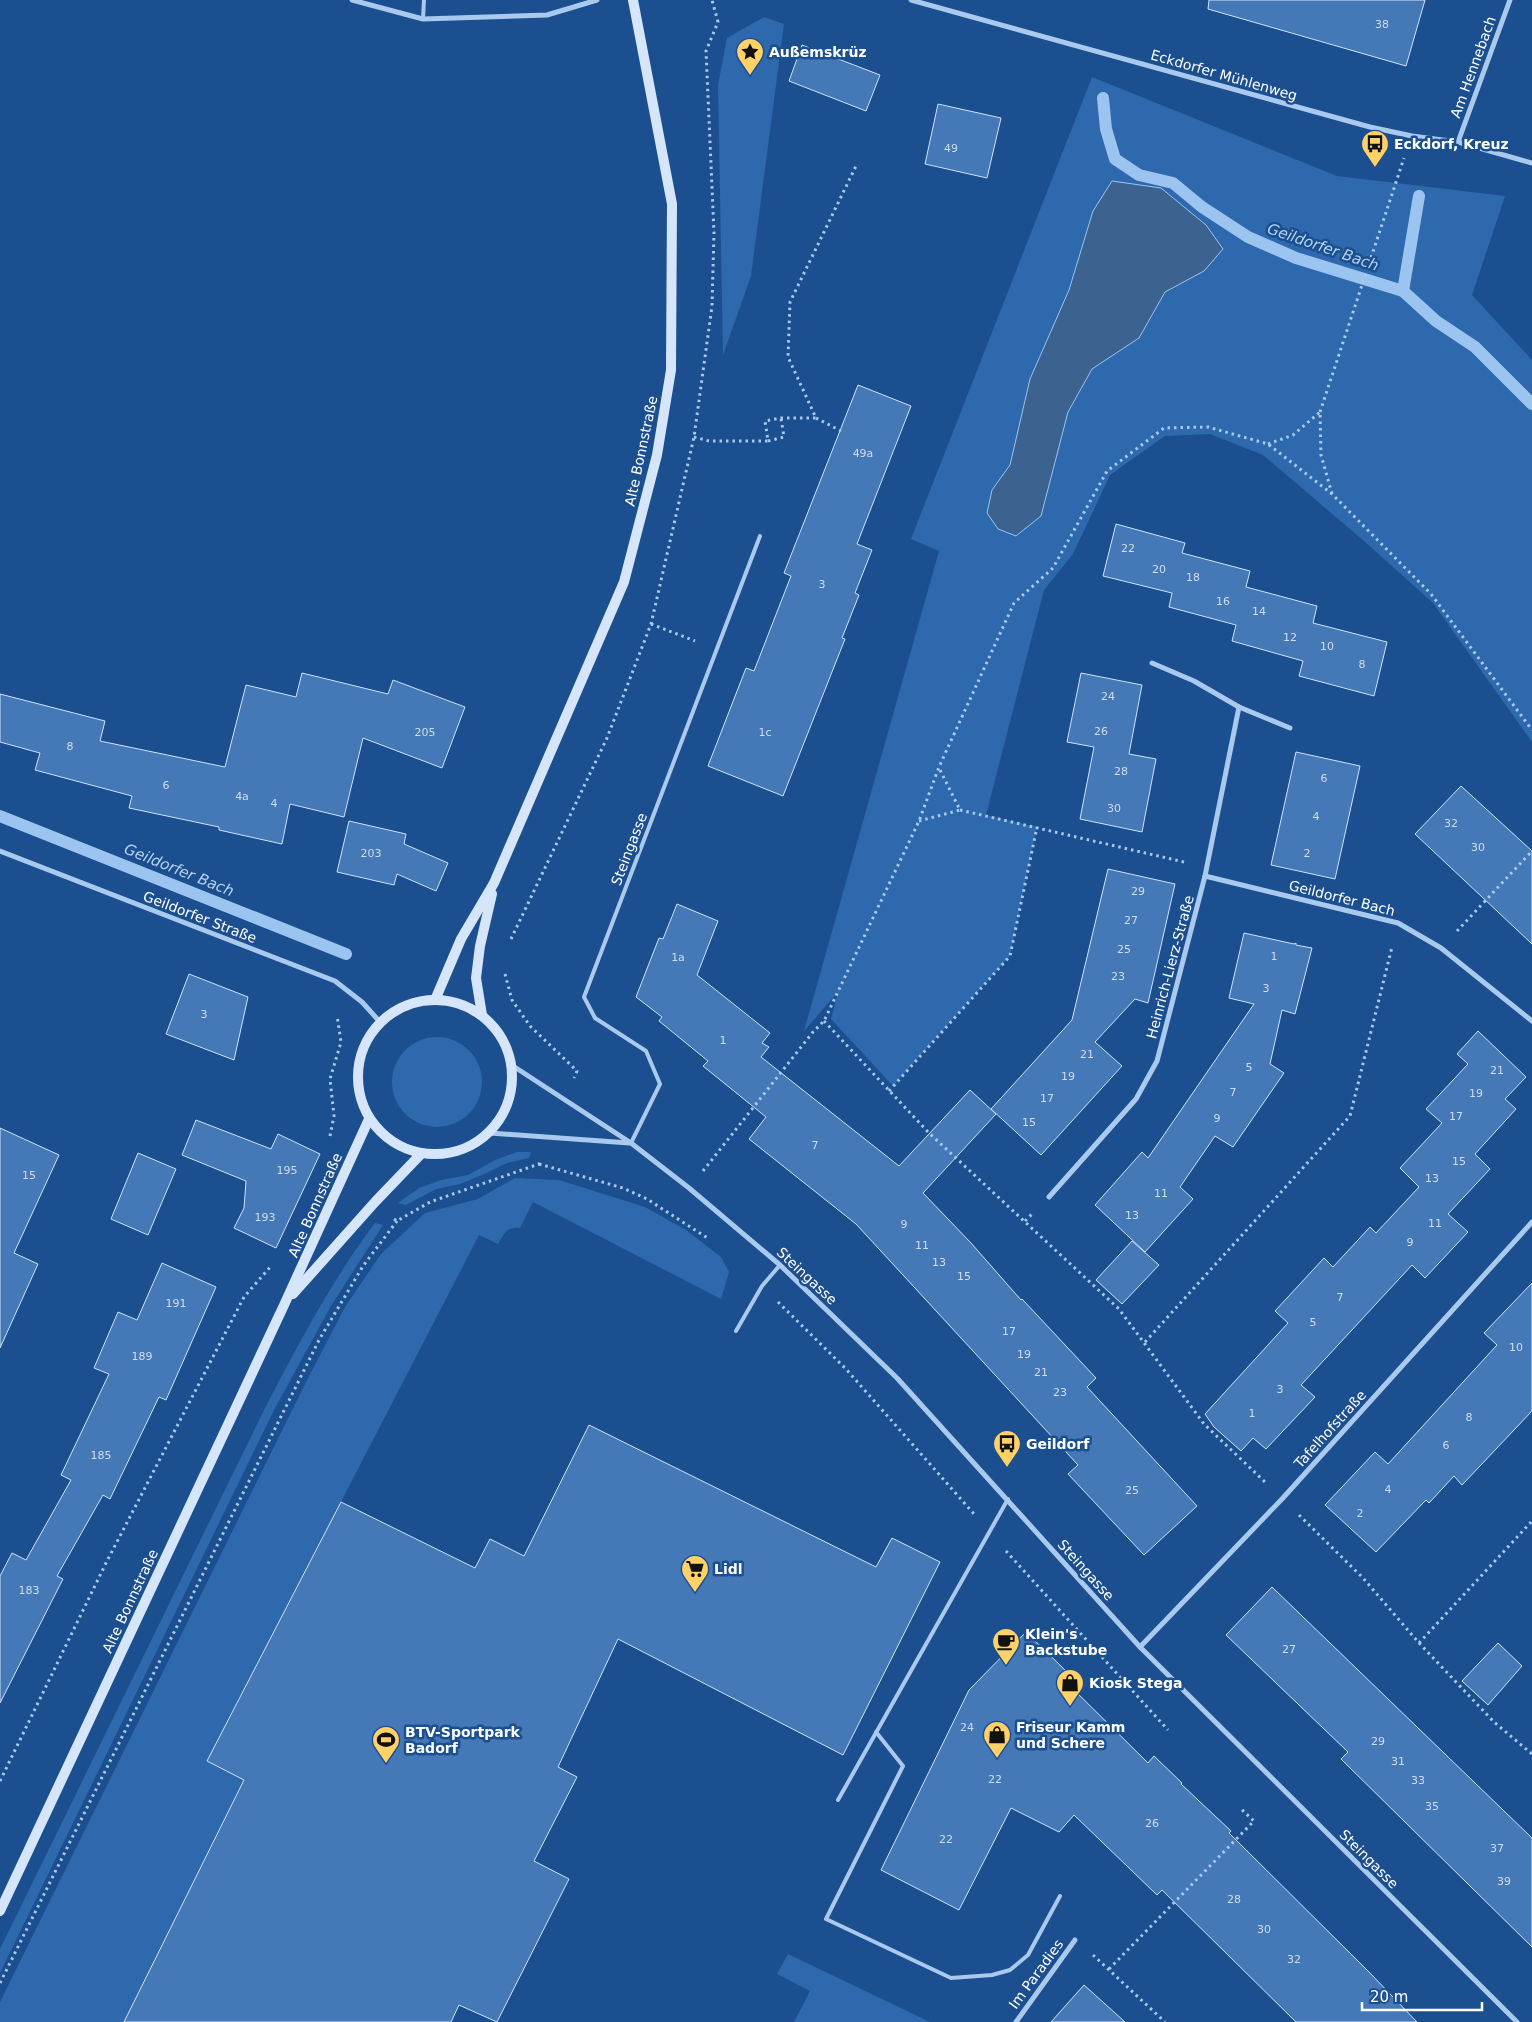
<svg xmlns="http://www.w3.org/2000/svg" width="1532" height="2022" font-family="'DejaVu Sans',sans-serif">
	<rect width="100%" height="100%" fill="#1b4f8f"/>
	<g fill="#2e69ad">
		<path d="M 764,17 L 784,24 L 751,276 L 723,355 L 718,85 L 727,38 Z"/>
		<path d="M 1092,77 L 1337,176 L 1505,196 L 1472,295 L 1532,360 L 1532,742 L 1433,603 L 1364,541 L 1263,455 L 1210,434 L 1165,436 L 1110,475 L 1073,554 L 1044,590 L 986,815 L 1037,827 L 1010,956 L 893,1086 L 831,1019 L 838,992 L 804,1031 L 939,551 L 911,539 Z"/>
		<circle cx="437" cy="1082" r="45"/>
		<path d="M 517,1152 L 531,1152 L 529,1158 L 507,1163 L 482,1175 L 460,1184 L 436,1189 L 406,1205 L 398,1203 L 419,1188 L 441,1180 L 468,1175 L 495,1160 Z"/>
		<path d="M 515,1178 L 559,1180 L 645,1207 L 686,1230 L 721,1257 L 729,1272 L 721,1299 L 533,1202 L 520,1228 C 507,1226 504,1234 498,1244 L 479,1235 L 207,1761 L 244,1780 L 124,2022 L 0,2022 L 0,2002 L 305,1384 L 345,1307 L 381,1254 L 425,1213 L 478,1199 Z"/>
		<path d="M 375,1223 L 383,1225 L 331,1306 L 274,1410 L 0,1973 L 0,1949 L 267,1404 C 300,1341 332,1280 375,1223 Z"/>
		<path d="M 788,1954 L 930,2022 L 794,2022 L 810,1991 L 777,1974 Z"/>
	</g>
	<path fill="#3c6290" stroke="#9cc4f0" d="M 1112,181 L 1161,188 L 1206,225 L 1223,249 L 1204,271 L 1165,292 L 1139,338 L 1092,369 L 1068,412 L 1041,516 L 1016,536 L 998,529 L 987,513 L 992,490 L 1010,465 L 1030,379 L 1069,290 L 1093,211 Z"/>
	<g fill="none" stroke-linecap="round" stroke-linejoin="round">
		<g stroke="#9cc4f0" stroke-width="12">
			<path d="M 1103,98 L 1106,129 L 1115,159 L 1139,175 L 1173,183 L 1202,207 L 1248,237 L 1296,258 L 1403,291 L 1436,321 L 1475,347 L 1532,404"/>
			<path d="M 1403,291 L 1419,196"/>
			<path d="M 0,816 L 346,954"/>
		</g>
	</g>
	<g fill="#4478b7" stroke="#cfe3fa">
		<path d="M 1209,0 L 1425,0 L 1406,66 L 1208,9 Z"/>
		<path d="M 802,45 L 880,75 L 866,111 L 789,81 Z"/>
		<path d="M 938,104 L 1001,118 L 987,178 L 925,164 Z"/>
		<path d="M 858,385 L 911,406 L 857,544 L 872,550 L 855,593 L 859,595 L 842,638 L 845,639 L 783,796 L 708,766 L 746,668 L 754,671 L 791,576 L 784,573 Z"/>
		<path d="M 1116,524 L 1185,543 L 1182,553 L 1250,571 L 1246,587 L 1317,606 L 1313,623 L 1387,642 L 1374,696 L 1299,676 L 1303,661 L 1232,641 L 1236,625 L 1169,607 L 1172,593 L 1103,576 Z"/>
		<path d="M 302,673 L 388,694 L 393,680 L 465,707 L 442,768 L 363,738 L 344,817 L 290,804 L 282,844 L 219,830 L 219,827 L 129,808 L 132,796 L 35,770 L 40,753 L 0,742 L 0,694 L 105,721 L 100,741 L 225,767 L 246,685 L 296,697 Z"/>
		<path d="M 1081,673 L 1142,685 L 1129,754 L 1156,759 L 1142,832 L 1080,819 L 1094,747 L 1067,742 Z"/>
		<path d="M 1296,752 L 1360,766 L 1335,879 L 1271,865 Z"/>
		<path d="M 1461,786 L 1532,851 L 1532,944 L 1415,834 Z"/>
		<path d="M 349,821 L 406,834 L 404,844 L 448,863 L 436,891 L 397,874 L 394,885 L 337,872 Z"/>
		<path d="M 1108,869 L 1175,884 L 1148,1003 L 1135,999 L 1095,1042 L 1122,1066 L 1041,1155 L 991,1109 L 1072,1020 Z"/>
		<path d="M 677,904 L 718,921 L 697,975 L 770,1033 L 762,1043 L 769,1047 L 761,1057 L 899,1166 L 970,1090 L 996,1114 L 923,1193 L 971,1243 L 1021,1300 L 1022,1299 L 1096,1378 L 1087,1387 L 1197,1506 L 1144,1555 L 1068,1474 L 1078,1465 L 856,1224 L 749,1139 L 766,1117 L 703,1066 L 708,1061 L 659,1021 L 662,1017 L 636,997 L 659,938 L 663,939 Z"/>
		<path d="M 1244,933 L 1294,944 L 1296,943 L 1296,945 L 1312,948 L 1295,1014 L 1282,1010 L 1270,1064 L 1284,1073 L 1233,1147 L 1215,1136 L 1180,1187 L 1193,1199 L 1145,1252 L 1095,1205 L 1142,1152 L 1148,1158 L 1254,1004 L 1229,998 Z"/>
		<path d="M 189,974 L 248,997 L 234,1060 L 166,1034 Z"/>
		<path d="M 1478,1031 L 1526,1077 L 1505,1099 L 1516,1109 L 1475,1154 L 1490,1169 L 1448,1214 L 1468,1232 L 1425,1278 L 1412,1265 L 1301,1385 L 1315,1397 L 1266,1449 L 1253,1438 L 1241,1451 L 1214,1427 L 1205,1414 L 1288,1323 L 1275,1311 L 1324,1258 L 1333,1267 L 1370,1227 L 1376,1233 L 1419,1187 L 1400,1168 L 1442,1123 L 1426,1109 L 1468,1064 L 1457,1054 Z"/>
		<path d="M 196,1120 L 271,1149 L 278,1134 L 320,1154 L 276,1248 L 234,1228 L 244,1208 L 246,1181 L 182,1155 Z"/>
		<path d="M 0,1128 L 59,1155 L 14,1253 L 38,1264 L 0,1348 Z"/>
		<path d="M 138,1153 L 176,1169 L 148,1235 L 111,1219 Z"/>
		<path d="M 1132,1241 L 1159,1265 L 1122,1304 L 1096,1280 Z"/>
		<path d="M 162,1263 L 216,1287 L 166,1400 L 159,1397 L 110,1499 L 103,1495 L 57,1576 L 63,1579 L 0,1703 L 0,1576 L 12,1553 L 26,1560 L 71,1480 L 61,1475 L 109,1374 L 94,1368 L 118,1312 L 137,1320 Z"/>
		<path d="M 1532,1283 L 1532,1411 L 1462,1485 L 1454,1476 L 1429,1503 L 1426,1500 L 1376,1552 L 1325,1505 L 1375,1452 L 1388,1464 L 1497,1345 L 1484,1333 Z"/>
		<path d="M 589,1425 L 876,1567 L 892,1538 L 940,1562 L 843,1755 L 618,1639 L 558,1767 L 577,1777 L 534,1861 L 569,1879 L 497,2022 L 459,2005 L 451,2022 L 124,2022 L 244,1780 L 207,1761 L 341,1502 L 475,1568 L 490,1539 L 524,1556 Z"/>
		<path d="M 1272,1587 L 1532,1838 L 1532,1947 L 1341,1759 L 1348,1752 L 1226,1635 Z"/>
		<path d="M 1026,1632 L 1065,1670 L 1060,1676 L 1148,1763 L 1154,1756 L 1182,1783 L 1181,1784 L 1231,1831 L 1229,1833 L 1369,1972 L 1417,2022 L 1296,2022 L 1162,1890 L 1157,1895 L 1074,1815 L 1059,1832 L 1011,1808 L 959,1910 L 881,1870 L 969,1690 Z"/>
		<path d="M 1498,1643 L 1522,1666 L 1488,1705 L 1462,1681 Z"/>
		<path d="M 1084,1985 L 1125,2022 L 1051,2022 Z"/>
	</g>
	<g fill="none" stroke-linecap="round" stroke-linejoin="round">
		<g stroke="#a9c9ee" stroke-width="3" stroke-dasharray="2.5 4" stroke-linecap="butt">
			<path d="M 1320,412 L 1404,158"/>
			<path d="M 816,418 L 841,431"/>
			<path d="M 694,437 L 709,441 L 768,441 L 765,421 L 781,418 L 816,418 L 788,357 L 790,302 L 856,166"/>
			<path d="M 768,441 L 784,437 L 781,418"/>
			<path d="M 1268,444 L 1293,435 L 1320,412 L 1321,455 L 1332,494"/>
			<path d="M 651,624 L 695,641"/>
			<path d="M 960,810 L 1184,862"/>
			<path d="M 919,821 L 960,810 L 939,768"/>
			<path d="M 1457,931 L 1532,851"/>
			<path d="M 511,939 L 607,738 L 651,624 L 694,437 L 712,306 L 714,233 L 706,51 L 718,22 L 712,0"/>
			<path d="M 505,974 L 512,1000 L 530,1026 L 577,1071 L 574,1078"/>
			<path d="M 824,1021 L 929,1133 L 1119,1309 L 1204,1424 L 1266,1483"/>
			<path d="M 889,1091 L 1010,956 L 1037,827"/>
			<path d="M 330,1136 L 334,1116 L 330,1079 L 341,1042 L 337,1015"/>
			<path d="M 539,1164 L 623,1188 L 647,1199 L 709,1239"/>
			<path d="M 703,1171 L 813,1032 L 824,1021 L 919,821 L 939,767 L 1014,603 L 1053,568 L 1107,471 L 1164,428 L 1208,427 L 1268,444 L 1332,494 L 1431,594 L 1532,730"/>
			<path d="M 394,1219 L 397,1221 L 430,1202 L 539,1164 L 541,1160"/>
			<path d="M 1025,1221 L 1033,1213"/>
			<path d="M 778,1302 L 846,1369 L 974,1514"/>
			<path d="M 1145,1342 L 1350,1116 L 1392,947"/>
			<path d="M 1299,1515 L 1363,1578 L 1419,1643 L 1494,1722 L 1532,1754"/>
			<path d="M 1006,1551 L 1168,1730"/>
			<path d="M 1419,1643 L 1532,1521"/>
			<path d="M 0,1781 L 106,1563 L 244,1297 L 271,1266"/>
			<path d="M 1093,1955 L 1165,2022"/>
			<path d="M 1109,1969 L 1254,1821 L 1240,1808"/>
			<path d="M 0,1983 L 319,1340 L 363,1266 L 397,1221"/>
		</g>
		<g stroke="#a9c9ee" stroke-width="4">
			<path d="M 423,19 L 424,0"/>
			<path d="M 631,1143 L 660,1084 L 646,1051 L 595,1018 L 584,997 L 760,536"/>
			<path d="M 736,1331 L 762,1286 L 780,1265"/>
			<path d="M 876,1732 L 903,1766 L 826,1919 L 951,1978 L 992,1975 L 1010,1970 L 1028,1955 L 1060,1896"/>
			<path d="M 838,1800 L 1008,1499"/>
		</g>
		<g stroke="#a9c9ee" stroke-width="5">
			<path d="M 352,0 L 423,19 L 547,15 L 597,0"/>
			<path d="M 911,0 L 1370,127 L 1412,136 L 1458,142 L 1532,163"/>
			<path d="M 1458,142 L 1510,0"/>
			<path d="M 1152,663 L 1194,681 L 1239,707 L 1290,728"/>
			<path d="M 0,851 L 335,981 L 362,1002 L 380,1022"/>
			<path d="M 1205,876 L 1398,923 L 1441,948 L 1532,1021"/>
			<path d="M 513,1066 L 631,1143 L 689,1188 L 780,1265 L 897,1378 L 1140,1647 L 1517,2022"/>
			<path d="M 490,1133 L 629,1143"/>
			<path d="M 1049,1197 L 1136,1099 L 1157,1061 L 1205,876 L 1239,707"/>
			<path d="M 1140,1647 L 1282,1499 L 1532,1222"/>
			<path d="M 1016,2022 L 1075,1940"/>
		</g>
		<g stroke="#d6e6fa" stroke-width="10">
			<circle cx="435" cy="1077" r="77"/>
			<path d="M 435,1000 L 461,939 L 494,883 L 624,582 L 657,455 L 671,370 L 672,204 L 633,0"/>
			<path d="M 482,1015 L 476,978 L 480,946 L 492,894"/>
			<path d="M 293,1294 L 375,1202 L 421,1154"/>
			<path d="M 0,1911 L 285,1303 L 369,1119"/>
		</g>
	</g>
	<defs>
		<symbol id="sight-pin" viewBox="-11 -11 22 30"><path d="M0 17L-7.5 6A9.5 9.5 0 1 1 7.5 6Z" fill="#ffd166" stroke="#1b4f8f"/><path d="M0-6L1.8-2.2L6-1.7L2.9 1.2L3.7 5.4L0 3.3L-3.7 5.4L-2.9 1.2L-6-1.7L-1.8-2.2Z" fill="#111"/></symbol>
		<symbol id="bus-pin" viewBox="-11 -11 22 30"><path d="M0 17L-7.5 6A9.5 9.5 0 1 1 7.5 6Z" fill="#ffd166" stroke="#1b4f8f"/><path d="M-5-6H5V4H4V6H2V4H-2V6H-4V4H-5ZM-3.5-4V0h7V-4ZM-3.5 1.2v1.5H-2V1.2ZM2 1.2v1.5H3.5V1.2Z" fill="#111"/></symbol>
		<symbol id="supermarket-pin" viewBox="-11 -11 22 30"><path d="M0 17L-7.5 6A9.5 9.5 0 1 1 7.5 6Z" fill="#ffd166" stroke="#1b4f8f"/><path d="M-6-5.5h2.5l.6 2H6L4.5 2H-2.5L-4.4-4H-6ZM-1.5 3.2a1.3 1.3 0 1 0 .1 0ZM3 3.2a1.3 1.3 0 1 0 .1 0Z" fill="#111"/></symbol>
		<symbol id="cafe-pin" viewBox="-11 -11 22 30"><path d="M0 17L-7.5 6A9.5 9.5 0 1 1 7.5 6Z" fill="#ffd166" stroke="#1b4f8f"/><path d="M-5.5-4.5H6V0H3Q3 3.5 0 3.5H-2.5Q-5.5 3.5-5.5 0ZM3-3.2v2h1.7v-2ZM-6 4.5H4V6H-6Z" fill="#111"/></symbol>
		<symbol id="shop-pin" viewBox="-11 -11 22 30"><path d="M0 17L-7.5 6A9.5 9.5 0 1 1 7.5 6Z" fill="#ffd166" stroke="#1b4f8f"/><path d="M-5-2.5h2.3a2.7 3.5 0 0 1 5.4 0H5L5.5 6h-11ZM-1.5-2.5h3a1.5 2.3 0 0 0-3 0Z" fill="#111"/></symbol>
		<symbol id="stadium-pin" viewBox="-11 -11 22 30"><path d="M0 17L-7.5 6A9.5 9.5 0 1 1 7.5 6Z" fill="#ffd166" stroke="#1b4f8f"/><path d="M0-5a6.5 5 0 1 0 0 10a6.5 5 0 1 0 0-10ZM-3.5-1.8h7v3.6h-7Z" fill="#111"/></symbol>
	</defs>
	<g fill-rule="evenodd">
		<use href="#sight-pin" x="734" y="36" width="32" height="43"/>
		<use href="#bus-pin" x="1359" y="128" width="32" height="43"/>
		<use href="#bus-pin" x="991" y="1428" width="32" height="43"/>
		<use href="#supermarket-pin" x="679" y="1553" width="32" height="43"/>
		<use href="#cafe-pin" x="990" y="1626" width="32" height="43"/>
		<use href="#shop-pin" x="1054" y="1667" width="32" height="43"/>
		<use href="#shop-pin" x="981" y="1719" width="32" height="43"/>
		<use href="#stadium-pin" x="370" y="1724" width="32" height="43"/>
	</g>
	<g text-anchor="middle" stroke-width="5" stroke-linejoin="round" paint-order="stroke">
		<g font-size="11" fill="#d0dded">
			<text x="1382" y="28">38</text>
			<text x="951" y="152">49</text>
			<text x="863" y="457">49a</text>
			<text x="1128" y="552">22</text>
			<text x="1159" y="573">20</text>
			<text x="1193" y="581">18</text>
			<text x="822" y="588">3</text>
			<text x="1223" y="605">16</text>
			<text x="1259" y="615">14</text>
			<text x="1290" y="641">12</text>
			<text x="1327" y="650">10</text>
			<text x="1362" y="668">8</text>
			<text x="1108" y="700">24</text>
			<text x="1101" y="735">26</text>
			<text x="425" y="736">205</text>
			<text x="765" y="736">1c</text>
			<text x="70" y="750">8</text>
			<text x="1121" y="775">28</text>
			<text x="1324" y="782">6</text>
			<text x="166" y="789">6</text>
			<text x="242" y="800">4a</text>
			<text x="274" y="807">4</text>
			<text x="1114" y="812">30</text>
			<text x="1316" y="820">4</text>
			<text x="1451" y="827">32</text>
			<text x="1478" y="851">30</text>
			<text x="371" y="857">203</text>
			<text x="1307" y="857">2</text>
			<text x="1138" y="895">29</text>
			<text x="1131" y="924">27</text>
			<text x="1124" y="953">25</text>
			<text x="1274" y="960">1</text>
			<text x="678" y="961">1a</text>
			<text x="1118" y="980">23</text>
			<text x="1266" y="992">3</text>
			<text x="204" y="1018">3</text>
			<text x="723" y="1044">1</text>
			<text x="1087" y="1058">21</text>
			<text x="1249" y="1071">5</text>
			<text x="1497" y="1074">21</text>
			<text x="1068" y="1080">19</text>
			<text x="1233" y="1096">7</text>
			<text x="1476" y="1097">19</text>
			<text x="1047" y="1102">17</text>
			<text x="1456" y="1120">17</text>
			<text x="1217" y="1122">9</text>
			<text x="1029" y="1126">15</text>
			<text x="815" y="1149">7</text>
			<text x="1459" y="1165">15</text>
			<text x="287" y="1174">195</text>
			<text x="29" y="1179">15</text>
			<text x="1432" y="1182">13</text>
			<text x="1161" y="1197">11</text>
			<text x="1132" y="1219">13</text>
			<text x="265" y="1221">193</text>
			<text x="1435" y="1227">11</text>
			<text x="904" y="1228">9</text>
			<text x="1410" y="1246">9</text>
			<text x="922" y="1249">11</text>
			<text x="939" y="1266">13</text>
			<text x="964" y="1280">15</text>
			<text x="1340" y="1301">7</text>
			<text x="176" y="1307">191</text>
			<text x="1313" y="1326">5</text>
			<text x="1009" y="1335">17</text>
			<text x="1516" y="1351">10</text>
			<text x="1024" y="1358">19</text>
			<text x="142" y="1360">189</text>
			<text x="1041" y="1376">21</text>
			<text x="1280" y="1393">3</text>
			<text x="1060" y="1396">23</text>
			<text x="1252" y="1417">1</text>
			<text x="1469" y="1421">8</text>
			<text x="1446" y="1449">6</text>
			<text x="101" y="1459">185</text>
			<text x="1388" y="1493">4</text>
			<text x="1132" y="1494">25</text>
			<text x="1360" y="1517">2</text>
			<text x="29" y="1594">183</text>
			<text x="1289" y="1653">27</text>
			<text x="967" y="1731">24</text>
			<text x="1378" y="1745">29</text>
			<text x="1398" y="1765">31</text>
			<text x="995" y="1783">22</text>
			<text x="1418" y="1784">33</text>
			<text x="1432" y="1810">35</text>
			<text x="1152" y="1827">26</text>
			<text x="946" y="1843">22</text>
			<text x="1497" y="1852">37</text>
			<text x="1504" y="1885">39</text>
			<text x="1234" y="1903">28</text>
			<text x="1264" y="1933">30</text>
			<text x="1294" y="1963">32</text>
		</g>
		<g font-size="14" font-weight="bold" fill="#fff" stroke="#1b4f8f" text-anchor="start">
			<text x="769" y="57">Außemskrüz</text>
			<text x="1394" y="149">Eckdorf, Kreuz</text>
			<text x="1026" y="1449">Geildorf</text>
			<text x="714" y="1574">Lidl</text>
			<text x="1025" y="1639">Klein's<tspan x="1025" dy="16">Backstube</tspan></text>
			<text x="1089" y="1688">Kiosk Stega</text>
			<text x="1016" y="1732">Friseur Kamm<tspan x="1016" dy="16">und Schere</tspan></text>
			<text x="405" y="1737">BTV-Sportpark<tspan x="405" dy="16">Badorf</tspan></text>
		</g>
		<g font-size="14" fill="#fff" stroke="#1b4f8f">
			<text transform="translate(1473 67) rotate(-70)" y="5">Am Hennebach</text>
			<text transform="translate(1224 75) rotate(16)" y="5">Eckdorfer Mühlenweg</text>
			<text transform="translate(641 451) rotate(-78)" y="5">Alte Bonnstraße</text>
			<text transform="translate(629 849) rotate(-69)" y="5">Steingasse</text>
			<text transform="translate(1342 898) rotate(14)" y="5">Geildorfer Bach</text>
			<text transform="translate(200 917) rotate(21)" y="5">Geildorfer Straße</text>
			<text transform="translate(1170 967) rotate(-75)" y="5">Heinrich-Lierz-Straße</text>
			<text transform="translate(315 1205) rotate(-66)" y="5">Alte Bonnstraße</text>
			<text transform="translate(807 1276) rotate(43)" y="5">Steingasse</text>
			<text transform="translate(1330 1429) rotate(-48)" y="5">Tafelhofstraße</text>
			<text transform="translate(1086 1570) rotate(48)" y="5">Steingasse</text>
			<text transform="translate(130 1601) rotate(-65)" y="5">Alte Bonnstraße</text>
			<text transform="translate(1369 1859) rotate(45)" y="5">Steingasse</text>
			<text transform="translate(1036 1974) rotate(-54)" y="5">Im Paradies</text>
		</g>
		<g font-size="15" font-style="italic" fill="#b5d3f5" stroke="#1b4f8f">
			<text transform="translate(1323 247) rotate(19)" y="5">Geildorfer Bach</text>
			<text transform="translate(179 870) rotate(22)" y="5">Geildorfer Bach</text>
		</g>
	</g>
	<path d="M1362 2002v8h120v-8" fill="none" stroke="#ffffff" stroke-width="2.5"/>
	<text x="1370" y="2002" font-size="15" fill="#ffffff" stroke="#1b4f8f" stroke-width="4" paint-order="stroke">20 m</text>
</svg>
